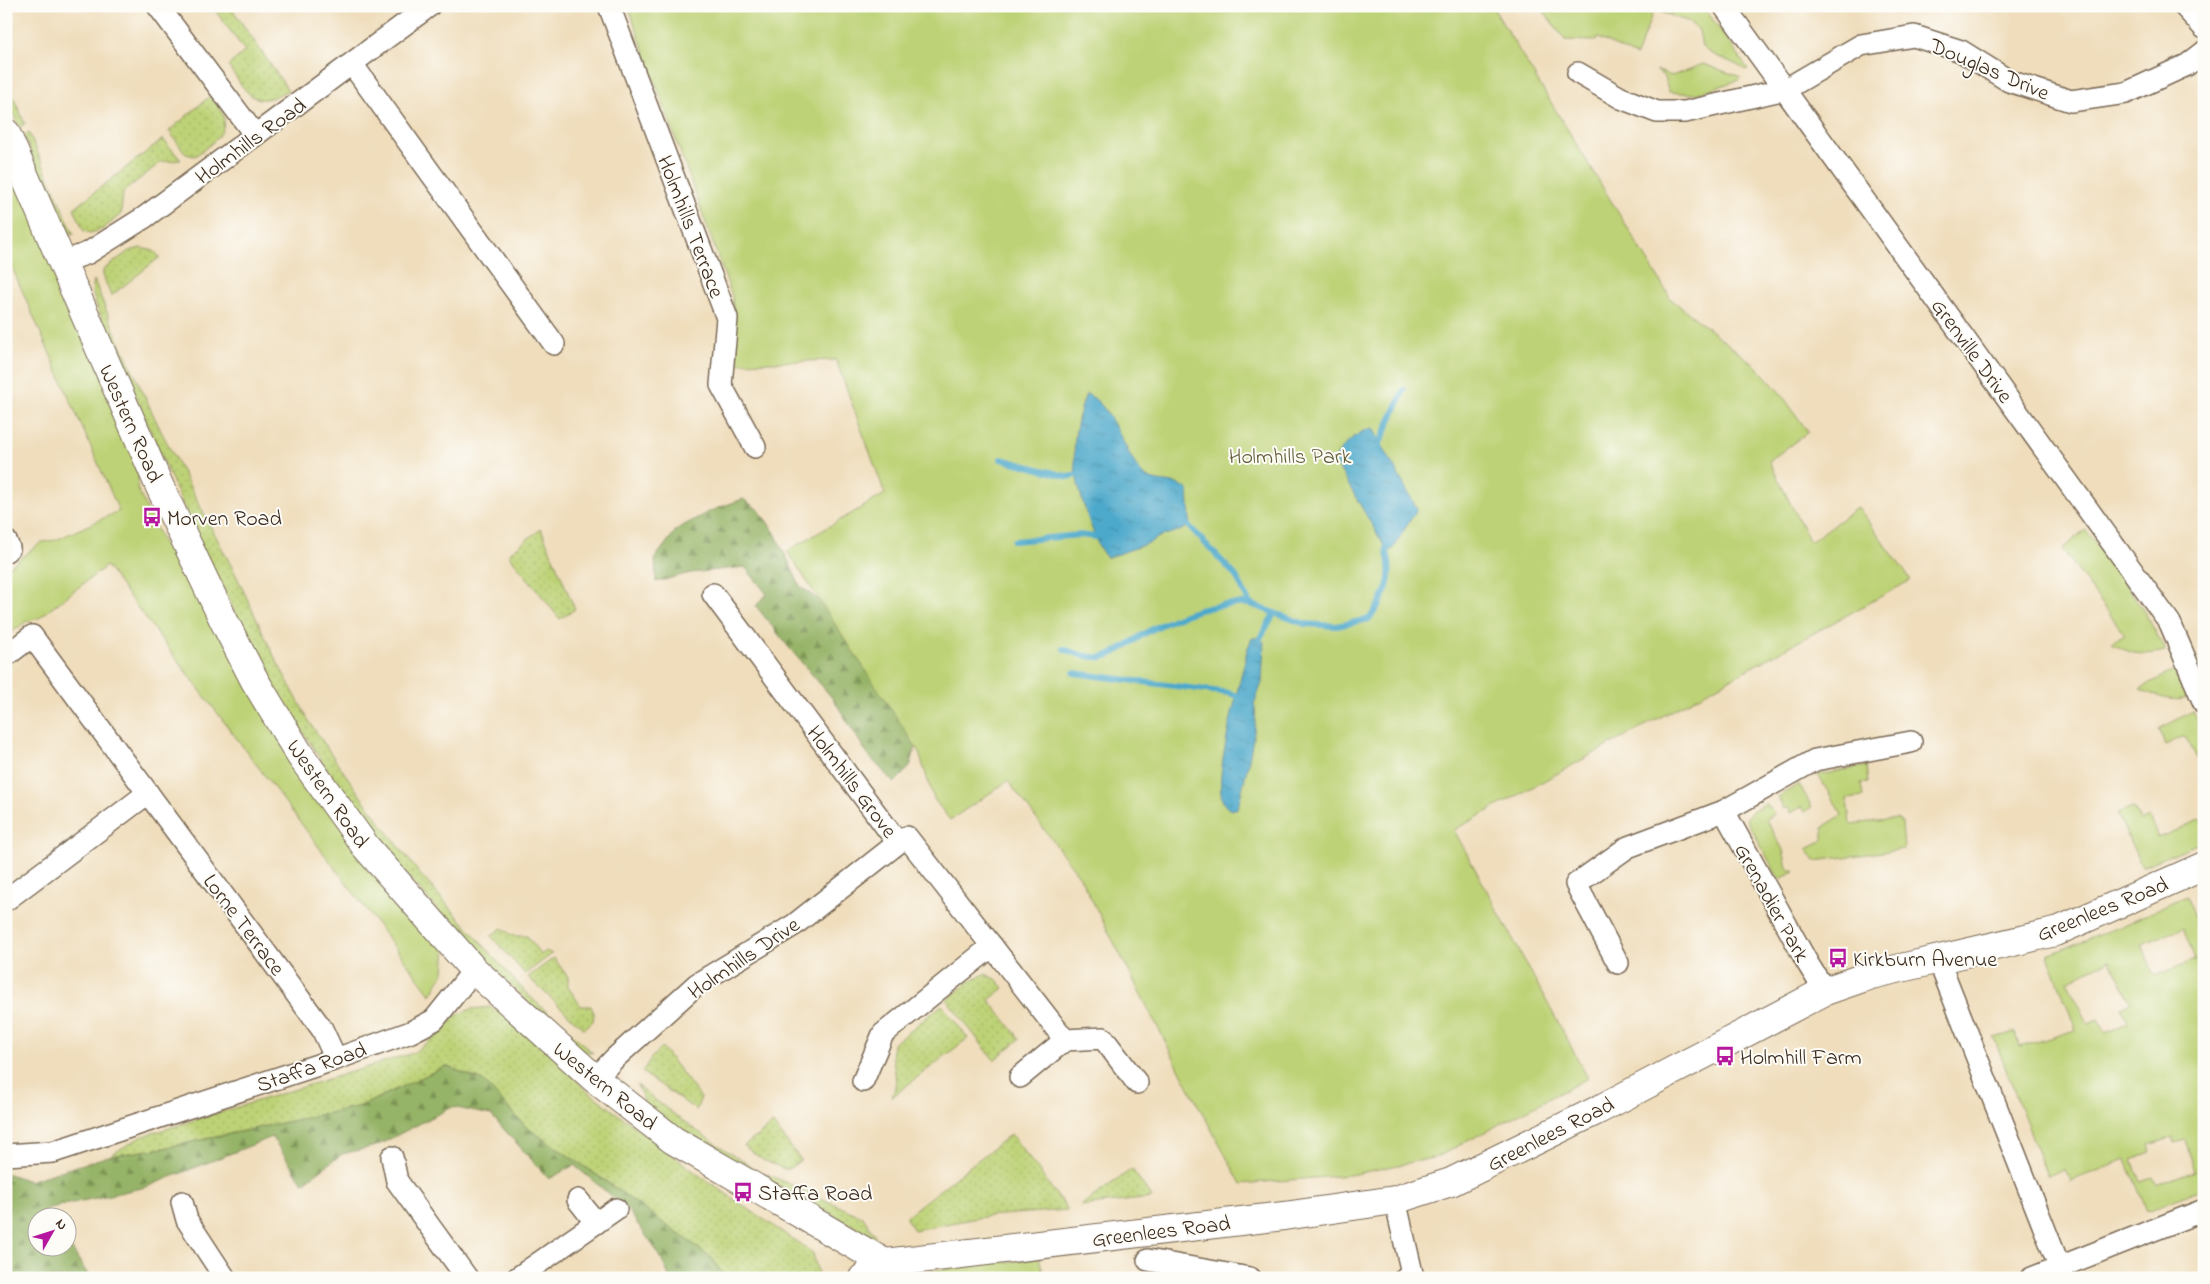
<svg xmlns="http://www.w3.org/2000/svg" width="2210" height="1284" font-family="'Indie Flower',sans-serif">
	<defs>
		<pattern id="grass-dots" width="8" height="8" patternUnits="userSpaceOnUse" patternTransform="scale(1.25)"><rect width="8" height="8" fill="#bdd276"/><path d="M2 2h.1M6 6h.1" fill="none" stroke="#a3b466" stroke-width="1.8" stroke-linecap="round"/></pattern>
		<pattern id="forest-firs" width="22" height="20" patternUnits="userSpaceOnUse" patternTransform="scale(1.25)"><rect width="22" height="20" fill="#96b467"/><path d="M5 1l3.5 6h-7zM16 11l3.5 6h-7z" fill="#7c9354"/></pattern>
		<pattern id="water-ripples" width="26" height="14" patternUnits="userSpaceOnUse" patternTransform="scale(1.25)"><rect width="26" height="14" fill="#4da9cb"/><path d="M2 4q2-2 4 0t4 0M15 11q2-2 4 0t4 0" fill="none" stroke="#418aa4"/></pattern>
	</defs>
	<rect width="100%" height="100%" fill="#fdfcf7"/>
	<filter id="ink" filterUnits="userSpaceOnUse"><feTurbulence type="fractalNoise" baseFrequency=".02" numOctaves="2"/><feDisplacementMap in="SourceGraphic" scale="10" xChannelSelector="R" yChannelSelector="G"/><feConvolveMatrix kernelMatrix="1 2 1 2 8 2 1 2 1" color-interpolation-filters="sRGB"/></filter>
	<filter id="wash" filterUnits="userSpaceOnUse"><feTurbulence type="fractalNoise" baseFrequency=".0096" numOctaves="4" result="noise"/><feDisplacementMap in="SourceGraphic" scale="20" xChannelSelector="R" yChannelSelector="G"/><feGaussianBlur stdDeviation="1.12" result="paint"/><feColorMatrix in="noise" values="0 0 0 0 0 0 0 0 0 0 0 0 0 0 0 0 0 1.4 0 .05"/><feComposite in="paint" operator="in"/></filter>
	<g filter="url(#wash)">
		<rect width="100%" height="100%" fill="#efddbb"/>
		<g fill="url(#grass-dots)" stroke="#7c7e4a">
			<path d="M 212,6 L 230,6 L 288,90 C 252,111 248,93 228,66 L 245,51 Z"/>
			<path d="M 6,80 L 25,124 L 19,127 L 6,98 Z"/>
			<path d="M 210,96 C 214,101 220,107 222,112 C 231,133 208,146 195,156 L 186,154 L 169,131 Z"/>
			<path d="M 29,133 L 74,235 L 67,231 L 61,224 L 24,136 Z"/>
			<path d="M 163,139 L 181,160 L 161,162 L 123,192 L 121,214 L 103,229 L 90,233 L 84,231 L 74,208 Z"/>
			<path d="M 141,248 L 154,251 L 160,257 L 111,296 L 103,275 L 103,270 L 129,251 Z"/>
			<path d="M 94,280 L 115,332 L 159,427 L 236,575 L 274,656 L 310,723 L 359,794 L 419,873 L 526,993 L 593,1053 L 580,1050 L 537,1011 L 460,936 L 386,851 L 333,779 L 265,672 L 196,535 L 98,310 L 92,292 Z"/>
			<path d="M 541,529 L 575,609 L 560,619 L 508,554 Z"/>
			<path d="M 502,928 L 513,936 L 527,936 L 541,955 L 546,951 L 552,954 L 525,974 L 491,936 Z"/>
			<path d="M 554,958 L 568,977 L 568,987 L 581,1006 L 591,1006 L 594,1013 L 593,1021 L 584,1029 L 528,977 Z"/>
			<path d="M 985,974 L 996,979 L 1004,988 L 989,1000 L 1020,1039 L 994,1060 L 947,1000 L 971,980 Z"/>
			<path d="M 942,1005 L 968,1038 L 892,1097 C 901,1075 890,1065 893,1044 Z"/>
			<path d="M 491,1007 L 514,1018 L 586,1090 L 700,1176 L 813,1253 L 818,1274 L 817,1278 L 725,1278 L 711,1258 L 604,1180 L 526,1127 L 483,1081 L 446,1066 L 361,1106 L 164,1148 L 109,1156 L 140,1137 L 413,1053 L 441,1033 L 455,1016 L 471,1009 Z"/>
			<path d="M 662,1047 L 701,1098 L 696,1110 L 642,1072 L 651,1058 Z"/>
			<path d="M 637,1085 C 674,1116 713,1143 754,1168 L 755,1172 L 677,1128 L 645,1103 Z"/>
			<path d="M 773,1124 L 801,1160 L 787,1170 L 763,1160 L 744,1146 Z"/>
			<path d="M 1011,1134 L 1068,1210 L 988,1216 L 914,1230 L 905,1217 Z"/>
			<path d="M 1132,1169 L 1152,1198 L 1080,1206 Z"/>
			<path d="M 767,1174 L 863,1217 L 877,1239 L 770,1181 Z"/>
		</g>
		<g fill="url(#forest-firs)" stroke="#686f42">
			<path d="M 743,499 L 759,510 L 775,533 L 800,586 L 836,613 L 922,723 L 910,767 L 894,783 L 868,755 L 834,700 L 791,650 L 756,606 L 767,594 L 745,567 L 690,573 L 656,582 L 655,558 L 677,529 L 710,511 Z"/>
			<path d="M 446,1066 L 483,1081 L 526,1127 L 604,1180 L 712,1258 L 725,1278 L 670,1278 L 659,1254 L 627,1209 L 574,1165 L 549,1179 L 491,1115 L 452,1107 L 376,1146 L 342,1154 L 303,1183 L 272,1137 L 146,1187 L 45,1209 L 50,1216 L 38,1216 L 38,1246 L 68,1246 L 68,1243 L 90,1278 L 6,1278 L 6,1173 L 29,1181 L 109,1156 L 164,1148 L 361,1106 Z"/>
		</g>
		<g fill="#bdd276" stroke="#7c7e4a" fill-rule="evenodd">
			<path d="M 628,6 L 1492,6 L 1671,299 L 1757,367 L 1782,395 L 1808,432 L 1769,461 L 1810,542 L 1858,507 L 1911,580 L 1454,830 L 1588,1078 L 1437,1157 L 1350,1175 L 1241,1184 L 1198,1105 L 1080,877 L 1008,781 L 950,820 L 934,799 L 918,750 L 787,551 L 885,494 L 836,360 L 738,363 L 732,296 Z"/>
			<path d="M 1540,6 L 1703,6 L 1748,69 L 1745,70 C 1732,60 1714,58 1702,47 L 1699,30 L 1687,21 L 1654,10 L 1636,56 L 1598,38 L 1594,41 L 1565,40 Z"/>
			<path d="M 1703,64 L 1741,77 L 1739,80 L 1696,94 L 1669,92 L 1664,77 L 1656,70 L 1672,76 Z"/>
			<path d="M 6,154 L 141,458 L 137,488 L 164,545 L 183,556 L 260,699 L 446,945 L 444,972 L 431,995 L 106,566 L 39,618 L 27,621 L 6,636 L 6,569 L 42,542 L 56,540 L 119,511 L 6,254 Z"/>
			<path d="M 2086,530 C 2115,570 2145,606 2165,651 C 2142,656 2132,655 2111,643 L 2125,635 L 2062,549 Z"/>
			<path d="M 2174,670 L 2187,698 C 2171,703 2154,695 2140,689 Z"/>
			<path d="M 2193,711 L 2204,735 L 2204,756 L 2198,760 L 2185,736 L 2165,745 L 2159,729 Z"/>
			<path d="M 1866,766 L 1868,783 L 1861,784 L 1863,797 L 1847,799 L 1850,824 L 1897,819 L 1902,823 L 1904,849 L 1815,861 L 1807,849 L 1823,841 L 1823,827 L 1842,815 L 1818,775 Z"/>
			<path d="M 1799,784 L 1812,807 L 1805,812 L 1801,807 L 1791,813 L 1788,807 L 1784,809 L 1778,797 Z"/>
			<path d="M 1766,803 L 1774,814 L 1766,819 L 1783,850 L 1787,868 L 1795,872 L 1779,879 L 1746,819 L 1752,811 Z"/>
			<path d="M 2133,807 L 2140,821 L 2149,817 L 2158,838 L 2204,818 L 2204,841 L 2142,867 L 2117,813 Z"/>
			<path d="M 2186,896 L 2204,939 L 2204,1188 L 2147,1211 L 2126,1160 L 2070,1181 L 2065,1169 L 2047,1176 L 1994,1038 L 2015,1032 L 2020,1047 L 2076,1030 L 2048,955 L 2121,926 ZM 2183,928 L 2195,960 L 2154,976 L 2142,944 ZM 2110,960 L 2131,1002 L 2121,1007 L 2128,1022 L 2106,1033 L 2098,1019 L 2088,1023 L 2067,981 ZM 2173,1137 L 2175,1143 L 2185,1140 L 2195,1170 L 2156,1185 L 2153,1177 L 2140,1181 L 2132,1159 L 2151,1152 L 2149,1145 Z"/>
			<path d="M 1039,1258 L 1045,1278 L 886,1278 L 888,1276 Z"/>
		</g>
		<g fill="url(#water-ripples)" stroke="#446a74">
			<path d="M 1086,394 C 1108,400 1125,450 1137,467 C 1150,489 1173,476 1188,490 L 1190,519 L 1189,526 L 1182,530 L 1161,536 L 1149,543 L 1107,558 C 1097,547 1095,535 1089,521 C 1072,473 1068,442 1086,394 Z"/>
			<path d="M 1373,428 L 1417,509 L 1392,550 L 1386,549 L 1334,460 C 1341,447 1358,430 1373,428 Z"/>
			<path d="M 1252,638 L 1260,638 L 1264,642 L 1262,683 L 1254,704 C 1261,718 1242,788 1238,808 L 1231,810 C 1227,808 1223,804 1222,799 C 1214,772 1241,681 1247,650 Z"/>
		</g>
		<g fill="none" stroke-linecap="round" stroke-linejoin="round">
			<g stroke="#4da9cb" stroke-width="6">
				<path d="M 1381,441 L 1404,390"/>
				<path d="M 1001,459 L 1069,477 L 1075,475"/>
				<path d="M 1189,526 L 1236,576 L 1250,604 L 1305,624 L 1337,626 L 1369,619 C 1386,597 1395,577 1386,549"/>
				<path d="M 1014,541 L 1080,535 L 1095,537"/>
				<path d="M 1260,638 L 1274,614"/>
				<path d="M 1064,649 C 1076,654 1089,658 1102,657 C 1116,655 1136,638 1149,631 C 1179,615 1216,602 1250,604"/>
				<path d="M 1074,673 L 1229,693 L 1237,696"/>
			</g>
		</g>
	</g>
	<g filter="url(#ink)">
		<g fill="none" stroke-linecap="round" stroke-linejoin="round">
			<defs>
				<g id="street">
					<path d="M 158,6 L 255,135"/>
					<path d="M 609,6 L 727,318 L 721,385 L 755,447"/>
					<path d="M 1724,6 L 2170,623 L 2204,703"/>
					<path d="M 2184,6 L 2204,28"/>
					<path d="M 352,64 L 554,344"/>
					<path d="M 1578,73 L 1621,98 L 1657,112 L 1685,112 L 1786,89 L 1861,45 L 1914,36 L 1961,51 L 2009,81 L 2071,101 L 2126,93 L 2187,65 L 2204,52"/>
					<path d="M 63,262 L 88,253 L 145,217 L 429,6"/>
					<path d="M 6,541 L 9,548 L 6,551"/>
					<path d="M 713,594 L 898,843 L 907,837 L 1065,1040 L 1103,1038 L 1137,1083"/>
					<path d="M 6,656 L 32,636 L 322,1029 L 336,1059"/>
					<path d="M 1724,811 L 1808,964 L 1825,991"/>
					<path d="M 6,900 L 148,793"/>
					<path d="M 1938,959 L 2064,1278"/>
					<path d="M 1618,963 L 1576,884 L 1628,847 L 1724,811 L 1815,760 L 1911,742"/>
					<path d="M 1020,1077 L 1065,1040"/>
					<path d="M 595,1079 L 614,1059 L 697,984 L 794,925 L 898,843"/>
					<path d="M 863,1081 L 883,1034 L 992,946"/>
					<path d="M 6,1155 L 53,1152 L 336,1059 L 411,1032 L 434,1020 L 474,970"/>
					<path d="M 392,1157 L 397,1181 L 467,1278"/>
					<path d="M 578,1200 L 596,1223"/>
					<path d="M 1395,1200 L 1412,1273 L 1405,1278"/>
					<path d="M 182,1202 L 187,1220 L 225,1278"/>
					<path d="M 1148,1260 L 1250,1278"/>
					<path d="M 517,1278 L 616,1209"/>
					<path d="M 2032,1278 L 2204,1210"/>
				</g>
				<g id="secondary">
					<path d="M 6,133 L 159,485 L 224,621 L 255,681 L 300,755 L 366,847 L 474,970 L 595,1079 L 673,1140 L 885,1263"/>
					<path d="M 863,1278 L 885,1263 L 1284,1216 L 1395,1200 L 1451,1182 L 1598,1110 L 1825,991 L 1871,975 L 2055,932 L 2204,866"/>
				</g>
			</defs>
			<use href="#street" stroke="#7a6955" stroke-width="24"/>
			<use href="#secondary" stroke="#7a6955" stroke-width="30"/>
			<use href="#street" stroke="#fff" stroke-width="21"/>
			<use href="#secondary" stroke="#fff" stroke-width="28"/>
		</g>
	</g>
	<defs>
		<symbol id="bus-bare" viewBox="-9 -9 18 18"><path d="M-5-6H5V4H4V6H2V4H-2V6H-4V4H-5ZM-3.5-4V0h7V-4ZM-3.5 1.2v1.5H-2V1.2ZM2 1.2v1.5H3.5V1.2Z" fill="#b5179e" stroke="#fdfcf7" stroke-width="2.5" paint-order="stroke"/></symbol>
	</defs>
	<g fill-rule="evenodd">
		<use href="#bus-bare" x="138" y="503" width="28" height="28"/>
		<use href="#bus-bare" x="1824" y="944" width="28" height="28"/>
		<use href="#bus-bare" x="1711" y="1042" width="28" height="28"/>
		<use href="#bus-bare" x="729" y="1178" width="28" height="28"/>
	</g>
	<g text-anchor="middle" stroke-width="4" stroke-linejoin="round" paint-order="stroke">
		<g font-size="22" fill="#3b2a1e" stroke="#fdfcf7">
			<text transform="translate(1990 68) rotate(23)" y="8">Douglas Drive</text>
			<text transform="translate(250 140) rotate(-36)" y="8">Holmhills Road</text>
			<text transform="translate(692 226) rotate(69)" y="8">Holmhills Terrace</text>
			<text transform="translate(1973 350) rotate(54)" y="8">Grenville Drive</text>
			<text transform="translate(132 423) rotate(66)" y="8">Western Road</text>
			<text transform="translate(853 781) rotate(53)" y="8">Holmhills Grove</text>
			<text transform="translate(329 793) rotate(55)" y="8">Western Road</text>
			<text transform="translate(1773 902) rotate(61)" y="8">Grenadier Park</text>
			<text transform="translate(2102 908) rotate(-22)" y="8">Greenlees Road</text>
			<text transform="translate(245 924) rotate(53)" y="8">Lorne Terrace</text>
			<text transform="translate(743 957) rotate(-34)" y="8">Holmhills Drive</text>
			<text transform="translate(311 1066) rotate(-19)" y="8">Staffa Road</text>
			<text transform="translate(606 1085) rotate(39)" y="8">Western Road</text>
			<text transform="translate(1550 1133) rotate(-27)" y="8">Greenlees Road</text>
			<text transform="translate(1161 1230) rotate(-7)" y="8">Greenlees Road</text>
		</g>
		<g font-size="22" fill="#625c38" stroke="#fdfcf7">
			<text x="1290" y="463">Holmhills Park</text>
		</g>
		<g font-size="22" fill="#3b2a1e" stroke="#fdfcf7" text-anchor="start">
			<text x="167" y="525">Morven Road</text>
			<text x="1853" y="966">Kirkburn Avenue</text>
			<text x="1740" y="1064">Holmhill Farm</text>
			<text x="758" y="1200">Staffa Road</text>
		</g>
	</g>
	<rect width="2210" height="1284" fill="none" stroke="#fdfcf7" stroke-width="25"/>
	<g transform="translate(52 1232) rotate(51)"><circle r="24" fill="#fdfcf7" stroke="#afa8a0"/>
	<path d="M0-4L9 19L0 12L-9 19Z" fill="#b5179e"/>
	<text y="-8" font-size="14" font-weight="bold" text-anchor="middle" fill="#3b2a1e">N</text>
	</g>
</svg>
